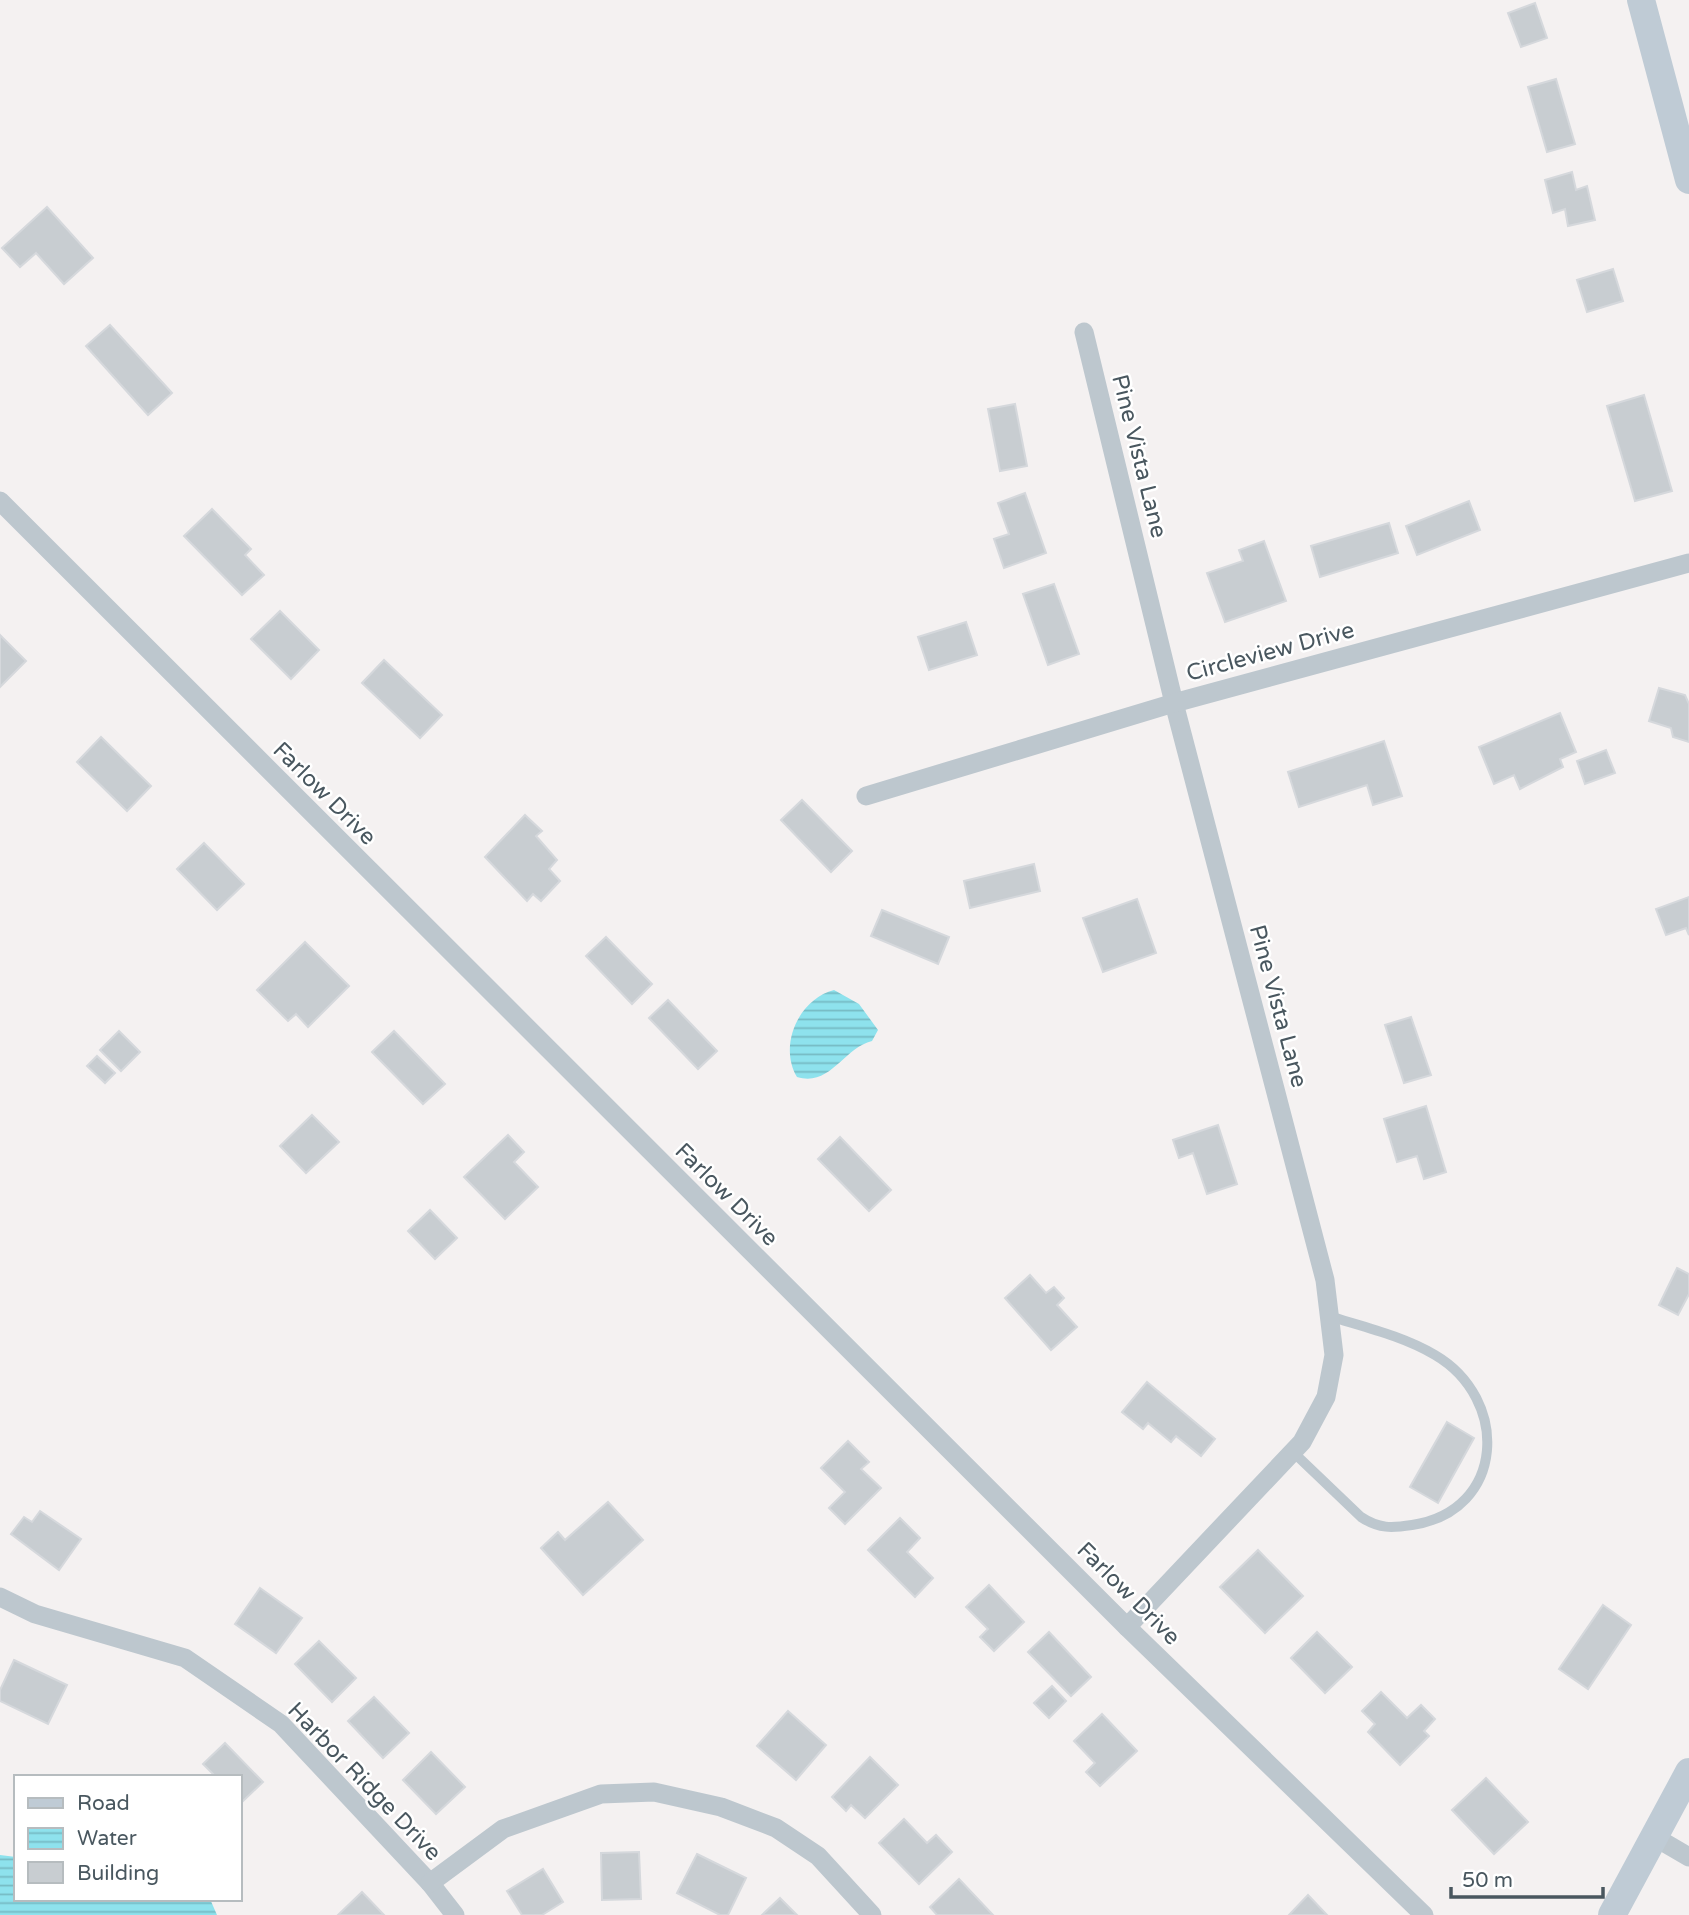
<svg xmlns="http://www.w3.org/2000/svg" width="1689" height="1915" font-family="'Varela Round',sans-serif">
	<defs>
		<pattern id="water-rules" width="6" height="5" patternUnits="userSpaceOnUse" patternTransform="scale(1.75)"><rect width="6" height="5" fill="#8ee2ed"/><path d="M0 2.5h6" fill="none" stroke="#76bac3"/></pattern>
	</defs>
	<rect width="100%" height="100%" fill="#f4f1f1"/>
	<g fill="url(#water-rules)">
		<path d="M 834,990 L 859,1004 L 878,1030 L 872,1041 C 843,1048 831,1087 797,1077 C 778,1045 799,999 834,990 Z"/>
		<path d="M 0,1855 L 16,1857 L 16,1899 L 210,1899 L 217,1915 L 0,1915 Z"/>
	</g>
	<g fill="#c8cdd1" stroke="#d5d8dc" stroke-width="2">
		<path d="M 1535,3 L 1547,38 L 1521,47 L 1508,13 Z"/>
		<path d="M 1556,79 L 1575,144 L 1547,152 L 1528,87 Z"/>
		<path d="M 1572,172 L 1576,190 L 1587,186 L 1595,220 L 1568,226 L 1565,209 L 1553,213 L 1545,180 Z"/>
		<path d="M 47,207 L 93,258 L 64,284 L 36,253 L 20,267 L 2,248 Z"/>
		<path d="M 1613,269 L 1623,301 L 1587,312 L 1577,280 Z"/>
		<path d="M 110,325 L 172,393 L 148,415 L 86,346 Z"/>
		<path d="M 1644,395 L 1672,491 L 1635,501 L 1607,406 Z"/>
		<path d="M 1015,404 L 1027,466 L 1000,471 L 988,409 Z"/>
		<path d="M 1025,493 L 1046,553 L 1004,568 L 994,539 L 1009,534 L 998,503 Z"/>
		<path d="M 1469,501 L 1480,530 L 1417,555 L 1406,526 Z"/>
		<path d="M 212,509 L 251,549 L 245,555 L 264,575 L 242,595 L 184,536 Z"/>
		<path d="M 1389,523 L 1398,553 L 1320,577 L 1311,546 Z"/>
		<path d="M 1264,541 L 1286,601 L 1225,622 L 1207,573 L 1243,561 L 1239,550 Z"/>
		<path d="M 1054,584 L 1079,654 L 1048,665 L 1023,594 Z"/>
		<path d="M 280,611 L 319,650 L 291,679 L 251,639 Z"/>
		<path d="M 966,622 L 977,655 L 929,670 L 918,637 Z"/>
		<path d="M 0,635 L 26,661 L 0,687 Z"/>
		<path d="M 384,660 L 442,715 L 420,738 L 362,683 Z"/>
		<path d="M 1659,688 L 1685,695 L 1689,704 L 1689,742 L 1673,737 L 1671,728 L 1649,721 Z"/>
		<path d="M 1560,713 L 1576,752 L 1560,759 L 1563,767 L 1520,789 L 1514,775 L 1494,784 L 1479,747 Z"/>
		<path d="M 101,737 L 151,786 L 127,811 L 77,762 Z"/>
		<path d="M 1384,741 L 1402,796 L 1373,805 L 1367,785 L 1299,807 L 1288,772 Z"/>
		<path d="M 1606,750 L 1615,773 L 1585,784 L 1577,761 Z"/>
		<path d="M 802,800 L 852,851 L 831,872 L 781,820 Z"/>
		<path d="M 525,815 L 542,831 L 536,836 L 557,860 L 549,869 L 560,881 L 541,901 L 533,894 L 527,901 L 485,857 Z"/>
		<path d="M 204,843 L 244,884 L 217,910 L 177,869 Z"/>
		<path d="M 1034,864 L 1040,891 L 970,908 L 964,881 Z"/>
		<path d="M 1689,897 L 1689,935 L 1686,928 L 1666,935 L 1656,909 Z"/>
		<path d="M 1137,899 L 1156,953 L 1103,972 L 1083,918 Z"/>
		<path d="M 882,910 L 949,937 L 938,964 L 871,936 Z"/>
		<path d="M 606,937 L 652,984 L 632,1004 L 586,956 Z"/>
		<path d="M 305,942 L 349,986 L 308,1027 L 296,1014 L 288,1021 L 257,990 Z"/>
		<path d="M 668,1000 L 717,1051 L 698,1069 L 649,1018 Z"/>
		<path d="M 1411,1017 L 1431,1075 L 1404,1083 L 1385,1025 Z"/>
		<path d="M 119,1031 L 140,1052 L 121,1071 L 100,1050 Z"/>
		<path d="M 394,1031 L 445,1084 L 423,1104 L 372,1052 Z"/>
		<path d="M 97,1056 L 115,1073 L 105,1083 L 87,1066 Z"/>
		<path d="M 1426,1106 L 1446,1172 L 1424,1179 L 1417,1156 L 1397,1162 L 1384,1119 Z"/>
		<path d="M 312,1115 L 339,1142 L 306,1173 L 280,1146 Z"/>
		<path d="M 1218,1125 L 1237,1184 L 1207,1194 L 1193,1153 L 1179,1158 L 1173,1140 Z"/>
		<path d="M 508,1135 L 524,1152 L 514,1162 L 538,1187 L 505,1219 L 464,1177 Z"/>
		<path d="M 840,1137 L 891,1190 L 869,1211 L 818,1159 Z"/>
		<path d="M 430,1210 L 457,1238 L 435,1259 L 408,1231 Z"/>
		<path d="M 1677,1268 L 1689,1274 L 1689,1294 L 1678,1315 L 1659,1305 Z"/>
		<path d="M 1030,1275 L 1046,1293 L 1054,1287 L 1064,1298 L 1057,1305 L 1077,1327 L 1051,1350 L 1005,1298 Z"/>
		<path d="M 1147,1382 L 1215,1439 L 1201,1456 L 1176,1436 L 1171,1442 L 1148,1423 L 1143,1429 L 1122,1412 Z"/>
		<path d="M 1447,1422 L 1474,1438 L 1438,1503 L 1410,1487 Z"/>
		<path d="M 848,1441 L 869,1462 L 861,1469 L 881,1488 L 845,1524 L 829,1508 L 845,1492 L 821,1468 Z"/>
		<path d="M 608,1502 L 643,1540 L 583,1595 L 541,1548 L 558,1532 L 565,1540 Z"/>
		<path d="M 40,1511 L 81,1539 L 59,1570 L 11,1534 L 24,1517 L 32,1522 Z"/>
		<path d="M 900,1518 L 920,1538 L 907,1552 L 933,1578 L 915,1597 L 868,1550 Z"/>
		<path d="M 1258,1550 L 1303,1596 L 1265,1633 L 1220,1587 Z"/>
		<path d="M 989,1585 L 1024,1622 L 994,1651 L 980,1637 L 988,1629 L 966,1607 Z"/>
		<path d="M 260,1588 L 302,1618 L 276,1653 L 235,1624 Z"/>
		<path d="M 1603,1605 L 1631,1625 L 1588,1689 L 1559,1669 Z"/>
		<path d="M 1049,1632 L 1091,1677 L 1071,1696 L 1028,1652 Z"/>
		<path d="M 1317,1632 L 1352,1667 L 1325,1693 L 1291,1658 Z"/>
		<path d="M 319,1641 L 356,1678 L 332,1702 L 295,1664 Z"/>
		<path d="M 14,1660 L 67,1685 L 48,1724 L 0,1701 L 0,1690 Z"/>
		<path d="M 1052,1686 L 1066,1701 L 1049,1718 L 1034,1703 Z"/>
		<path d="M 1381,1692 L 1407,1718 L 1421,1705 L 1435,1719 L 1424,1731 L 1429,1736 L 1400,1765 L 1368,1732 L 1375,1724 L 1362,1711 Z"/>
		<path d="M 374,1697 L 409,1733 L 383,1758 L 348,1721 Z"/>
		<path d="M 788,1711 L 826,1745 L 796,1780 L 757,1746 Z"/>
		<path d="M 1102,1714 L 1137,1751 L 1100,1786 L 1086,1772 L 1095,1763 L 1074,1741 Z"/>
		<path d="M 225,1743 L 263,1782 L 241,1803 L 240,1777 L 216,1777 L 203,1764 Z"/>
		<path d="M 431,1752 L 465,1787 L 436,1814 L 403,1780 Z"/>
		<path d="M 870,1757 L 898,1785 L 865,1818 L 851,1805 L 846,1811 L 832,1797 Z"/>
		<path d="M 1486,1778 L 1528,1822 L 1494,1854 L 1452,1810 Z"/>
		<path d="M 904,1819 L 927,1843 L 936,1835 L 952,1852 L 919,1884 L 879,1843 Z"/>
		<path d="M 639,1852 L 641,1899 L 602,1900 L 601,1853 Z"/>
		<path d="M 697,1854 L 746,1878 L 728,1915 L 720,1915 L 677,1893 Z"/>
		<path d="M 543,1869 L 563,1902 L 542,1915 L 522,1915 L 507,1891 Z"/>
		<path d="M 959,1879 L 993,1915 L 937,1915 L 930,1907 Z"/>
		<path d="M 362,1892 L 384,1915 L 338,1915 Z"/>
		<path d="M 1308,1895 L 1327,1915 L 1289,1915 Z"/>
		<path d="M 780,1898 L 797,1915 L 762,1915 Z"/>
	</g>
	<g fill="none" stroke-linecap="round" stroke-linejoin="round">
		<path stroke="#bdc7ce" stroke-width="10" d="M 1293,1452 L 1361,1517 C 1379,1529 1392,1528 1412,1525 C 1506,1511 1510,1399 1435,1355 C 1403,1336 1364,1327 1329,1316"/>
		<g stroke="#bdc7ce" stroke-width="19">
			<path d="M 1084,332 L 1174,703 L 1325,1280 L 1334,1355 L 1326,1397 L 1302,1442 L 1127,1627"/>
			<path d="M 0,501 L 1127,1627 L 1424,1915"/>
			<path d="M 866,796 L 1174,703 L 1689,563"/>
			<path d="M 0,1597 L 35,1614 L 185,1658 L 281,1724 L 430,1883 L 455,1915"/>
			<path d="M 1653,1836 L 1689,1857"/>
			<path d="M 430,1883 L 503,1829 L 601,1794 L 654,1792 L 721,1807 L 776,1828 L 818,1856 L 872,1915"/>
		</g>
		<g stroke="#bfcbd5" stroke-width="28">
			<path d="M 1641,0 L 1689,180"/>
			<path d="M 1612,1915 L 1689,1772"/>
		</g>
	</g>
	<g text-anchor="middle" stroke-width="5" stroke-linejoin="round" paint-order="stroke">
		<g font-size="23" fill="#49575f" stroke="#fff">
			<text transform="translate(1140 456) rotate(76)" y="8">Pine Vista Lane</text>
			<text transform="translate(1270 651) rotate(-15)" y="8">Circleview Drive</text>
			<text transform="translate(325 793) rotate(45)" y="8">Farlow Drive</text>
			<text transform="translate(1279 1006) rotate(75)" y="8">Pine Vista Lane</text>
			<text transform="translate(727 1194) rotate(45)" y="8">Farlow Drive</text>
			<text transform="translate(1129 1593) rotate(45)" y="8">Farlow Drive</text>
			<text transform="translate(365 1781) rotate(46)" y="8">Harbor Ridge Drive</text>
		</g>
	</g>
	<rect x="14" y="1775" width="228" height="126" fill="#ffffff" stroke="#b6bcbf" stroke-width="2"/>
	<rect x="28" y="1798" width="35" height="10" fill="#bfcbd5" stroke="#b6bcbf" stroke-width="2"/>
	<text x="77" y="1810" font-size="21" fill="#49575f">Road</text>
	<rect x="28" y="1828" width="35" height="21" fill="url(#water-rules)" stroke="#b6bcbf" stroke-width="2"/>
	<text x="77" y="1845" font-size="21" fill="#49575f">Water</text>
	<rect x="28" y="1862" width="35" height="21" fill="#c8cdd1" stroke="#b6bcbf" stroke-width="2"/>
	<text x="77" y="1880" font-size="21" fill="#49575f">Building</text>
	<path d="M1451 1887v10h152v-10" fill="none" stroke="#49575f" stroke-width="3.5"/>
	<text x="1462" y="1887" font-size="21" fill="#49575f" stroke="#ffffff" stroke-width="5" paint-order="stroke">50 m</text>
</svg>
